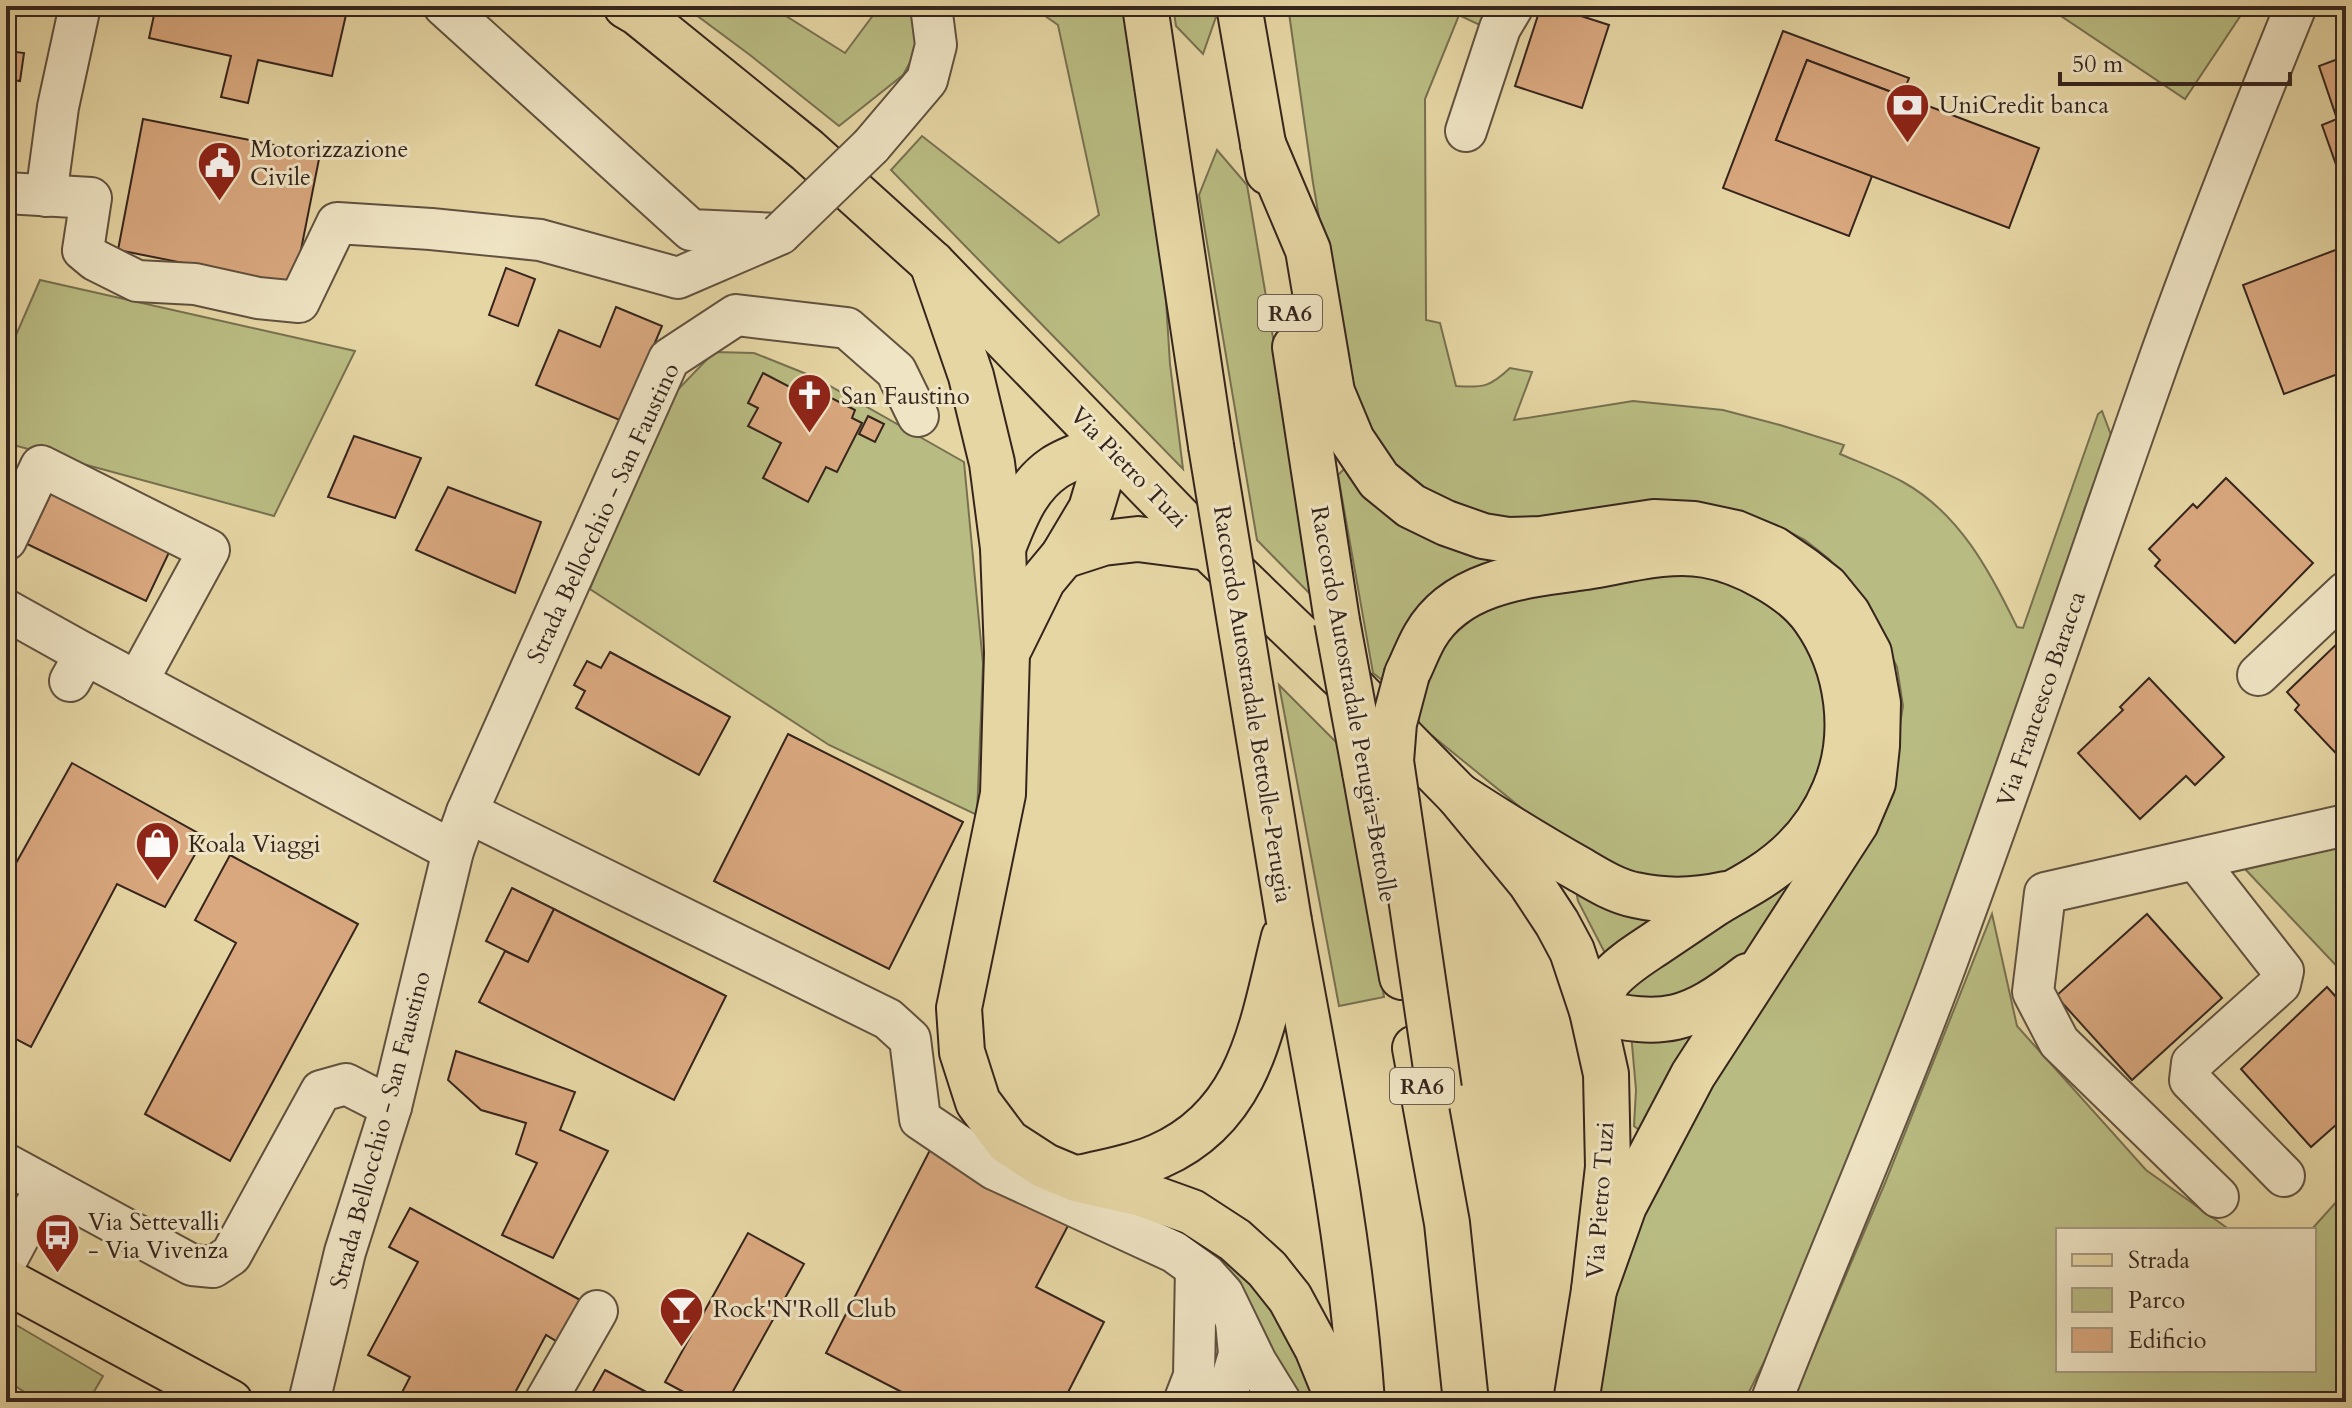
<svg xmlns="http://www.w3.org/2000/svg" width="2352" height="1408" font-family="Cardo,serif">
	<rect width="100%" height="100%" fill="#e6d6a4"/>
	<filter id="stains"><feTurbulence type="fractalNoise" baseFrequency=".0025" numOctaves="4"/><feColorMatrix values="0 0 0 0 .2 0 0 0 0 .09 0 0 0 0 .02 0 0 0 .5 -.17"/></filter>
	<radialGradient id="worn" r=".72"><stop offset=".6" stop-color="#630" stop-opacity="0"/><stop offset="1" stop-color="#630" stop-opacity=".3"/></radialGradient>
	<g fill="#b9bc82" stroke="#777050" stroke-width="2">
		<path d="M 684,6 L 770,6 L 845,53 L 880,6 L 921,6 L 919,46 L 903,75 L 839,126 L 750,55 Z"/>
		<path d="M 1031,6 L 1126,6 L 1165,285 L 1170,364 L 1183,469 L 891,170 L 922,136 L 1059,243 L 1099,215 L 1058,25 Z"/>
		<path d="M 1173,6 L 1214,6 L 1217,14 L 1203,54 L 1176,26 Z"/>
		<path d="M 1288,6 L 1500,6 L 1486,28 L 1459,15 L 1425,99 L 1426,320 L 1440,323 L 1456,386 C 1483,388 1490,387 1510,368 L 1532,372 L 1514,420 L 1633,401 L 1723,410 L 1780,425 L 1844,445 L 1840,454 C 1861,463 1883,471 1903,482 C 1959,513 1990,571 2017,627 L 2023,628 L 2098,414 L 2102,411 L 2111,435 L 2083,513 L 2048,638 L 1918,990 L 1770,1350 L 1744,1402 L 1593,1402 L 1628,1230 L 1895,755 L 1903,706 L 1897,667 L 1866,604 L 1829,559 L 1805,540 L 1782,528 L 1744,514 L 1517,520 L 1487,518 L 1416,489 L 1364,437 L 1346,370 L 1313,183 Z"/>
		<path d="M 2046,6 L 2247,6 L 2185,99 Z"/>
		<path d="M 1217,150 L 1247,185 L 1318,602 L 1257,540 L 1199,195 Z"/>
		<path d="M 40,280 L 355,351 L 274,516 L 6,443 L 6,358 Z"/>
		<path d="M 714,352 L 754,353 L 814,377 L 964,462 L 983,664 L 977,815 L 829,745 L 590,589 L 665,403 Z"/>
		<path d="M 1344,469 C 1357,477 1366,492 1378,503 C 1408,529 1449,546 1487,552 C 1514,556 1539,549 1565,545 C 1599,540 1634,532 1667,532 C 1729,532 1787,560 1826,607 C 1867,658 1875,729 1857,791 C 1849,815 1831,837 1818,859 C 1781,915 1714,1021 1634,1005 L 1626,996 L 1628,986 L 1638,976 C 1670,954 1702,933 1734,912 C 1764,892 1797,873 1818,844 C 1851,799 1866,743 1855,689 C 1835,598 1760,540 1666,543 C 1641,544 1614,550 1588,554 C 1556,558 1517,558 1487,571 C 1456,585 1421,609 1403,638 C 1396,651 1394,674 1382,680 L 1373,673 L 1338,475 Z"/>
		<path d="M 1654,574 L 1698,574 L 1722,580 L 1753,593 L 1779,611 L 1806,643 L 1826,690 L 1828,750 L 1806,809 L 1750,867 L 1665,887 L 1568,846 L 1419,725 L 1417,704 L 1438,654 L 1453,635 L 1481,612 L 1503,598 Z"/>
		<path d="M 1279,685 L 1344,750 L 1384,997 L 1339,1006 Z"/>
		<path d="M 2346,846 L 2346,976 L 2245,869 Z"/>
		<path d="M 1581,892 L 1660,915 L 1606,955 L 1578,901 L 1577,896 Z"/>
		<path d="M 1992,914 L 2017,1026 L 2146,1170 L 2230,1230 L 2058,1230 L 2058,1370 L 2314,1370 L 2314,1230 L 2311,1230 L 2346,1191 L 2346,1402 L 1792,1402 L 1885,1183 Z"/>
		<path d="M 1703,1021 L 1639,1130 L 1634,1126 L 1636,1090 L 1631,1033 Z"/>
		<path d="M 1186,1226 L 1246,1264 L 1327,1402 L 1300,1402 L 1259,1339 L 1185,1247 Z"/>
		<path d="M 6,1319 L 103,1376 L 88,1402 L 40,1402 L 6,1380 Z"/>
	</g>
	<g fill="#daa87f" stroke="#35251d" stroke-width="2">
		<path d="M 6,6 L 13,6 L 8,51 L 24,53 L 20,81 L 6,79 Z"/>
		<path d="M 156,6 L 348,6 L 332,76 L 258,60 L 248,103 L 221,97 L 231,56 L 149,38 Z"/>
		<path d="M 1541,6 L 1550,6 L 1609,25 L 1582,108 L 1515,86 Z"/>
		<path d="M 1783,31 L 1909,78 L 1902,96 L 1807,60 L 1776,140 L 1872,176 L 1849,236 L 1723,188 Z"/>
		<path d="M 2346,56 L 2346,171 L 2339,173 L 2322,125 L 2337,119 L 2319,66 Z"/>
		<path d="M 1807,60 L 2039,148 L 2009,228 L 1776,140 Z"/>
		<path d="M 143,119 L 320,154 L 294,285 L 118,250 Z"/>
		<path d="M 2346,246 L 2346,371 L 2284,394 L 2243,285 Z"/>
		<path d="M 506,268 L 535,279 L 518,326 L 489,315 Z"/>
		<path d="M 616,307 L 662,326 L 622,421 L 536,385 L 559,330 L 600,347 Z"/>
		<path d="M 763,373 L 805,395 L 810,387 L 855,410 L 852,418 L 862,423 L 837,472 L 826,467 L 808,502 L 763,478 L 781,443 L 748,426 L 758,408 L 748,403 Z"/>
		<path d="M 868,416 L 884,424 L 875,442 L 859,434 Z"/>
		<path d="M 354,436 L 421,458 L 395,518 L 328,497 Z"/>
		<path d="M 2226,478 L 2313,563 L 2235,643 L 2155,566 L 2160,560 L 2149,549 L 2193,504 L 2197,508 Z"/>
		<path d="M 55,485 L 174,542 L 146,601 L 27,544 Z"/>
		<path d="M 448,487 L 541,522 L 515,593 L 416,550 Z"/>
		<path d="M 2346,635 L 2346,764 L 2295,710 L 2299,705 L 2287,692 Z"/>
		<path d="M 610,652 L 730,717 L 699,775 L 576,708 L 585,691 L 574,685 L 587,661 L 601,668 Z"/>
		<path d="M 6,673 L 16,679 L 6,696 Z"/>
		<path d="M 2149,678 L 2224,757 L 2195,785 L 2186,776 L 2140,819 L 2078,753 L 2123,710 L 2120,707 Z"/>
		<path d="M 788,734 L 963,822 L 889,969 L 714,881 Z"/>
		<path d="M 72,763 L 205,837 L 165,907 L 117,884 L 31,1047 L 6,1034 L 6,881 Z"/>
		<path d="M 230,855 L 358,924 L 230,1161 L 145,1114 L 236,943 L 195,920 Z"/>
		<path d="M 512,888 L 554,909 L 528,962 L 486,941 Z"/>
		<path d="M 554,909 L 726,996 L 674,1100 L 479,1002 L 505,951 L 528,962 Z"/>
		<path d="M 2147,914 L 2222,998 L 2132,1080 L 2056,996 Z"/>
		<path d="M 2327,987 L 2346,1008 L 2346,1116 L 2311,1147 L 2241,1069 Z"/>
		<path d="M 456,1051 L 575,1092 L 560,1130 L 608,1151 L 553,1258 L 502,1235 L 537,1163 L 516,1154 L 526,1123 L 481,1110 L 448,1080 Z"/>
		<path d="M 931,1148 L 1071,1220 L 1036,1287 L 1104,1322 L 1063,1402 L 921,1402 L 826,1353 Z"/>
		<path d="M 410,1208 L 584,1302 L 561,1344 L 546,1335 L 510,1402 L 397,1402 L 410,1377 L 368,1355 L 418,1262 L 389,1247 Z"/>
		<path d="M 748,1233 L 804,1264 L 727,1402 L 702,1402 L 665,1382 Z"/>
		<path d="M 605,1370 L 665,1402 L 587,1402 Z"/>
	</g>
	<g fill="none" stroke-linecap="round" stroke-linejoin="round">
		<defs>
			<g id="minor">
				<path d="M 1466,131 L 1500,28 L 1513,6"/>
				<path d="M 871,146 L 927,80 L 936,45 L 931,6"/>
				<path d="M 6,193 L 91,198 L 83,250 L 95,260 L 137,281 L 195,284 L 258,298 L 299,302 L 337,223 L 431,229 L 540,240 L 678,278 L 780,234 L 691,230 L 444,6"/>
				<path d="M 46,196 L 58,107 L 80,6"/>
				<path d="M 6,540 L 41,466 L 209,550 L 137,682"/>
				<path d="M 6,610 L 85,654"/>
				<path d="M 2258,675 L 2346,592"/>
				<path d="M 70,681 L 85,654 L 453,851"/>
				<path d="M 467,812 L 888,1019 L 910,1039 L 920,1119 L 994,1169 L 1174,1252 L 1206,1275 L 1223,1294 L 1256,1362 L 1280,1401"/>
				<path d="M 2196,860 L 2283,971 L 2280,984 L 2192,1063 L 2190,1080 L 2284,1176"/>
				<path d="M 6,1164 L 192,1265 L 213,1267 L 231,1255 L 321,1091 L 346,1084 L 391,1107"/>
				<path d="M 2218,1197 L 2059,1042 L 2033,992 L 2045,893 L 2346,825"/>
				<path d="M 6,1261 L 46,1186"/>
				<path d="M 309,1402 L 345,1252 L 391,1107 L 453,851 L 467,812 L 669,359 L 736,315 L 847,328 L 896,371 L 918,416"/>
				<path d="M 545,1402 L 597,1311"/>
				<path d="M 1184,1402 L 1194,1376 L 1196,1268"/>
				<path d="M 1225,1402 L 1239,1354 L 1236,1322"/>
				<path d="M 1771,1402 C 1828,1255 1892,1111 1946,964 C 2018,769 2084,573 2153,377 C 2197,252 2246,129 2296,6"/>
			</g>
			<g id="major">
				<path d="M 626,6 L 638,13 L 807,150 L 932,263 L 1208,548 L 1344,679 L 1458,795 L 1530,882 L 1557,923 L 1572,951 L 1592,1011 L 1606,1074 L 1608,1167 L 1594,1290 L 1576,1402"/>
				<path d="M 6,1281 L 230,1402"/>
			</g>
			<g id="highway">
				<path d="M 1145,6 L 1211,446"/>
				<path d="M 1239,6 L 1268,172"/>
				<path d="M 1263,144 L 1308,250 L 1332,392 L 1352,440 L 1379,480 L 1411,506 L 1446,523 L 1483,536 L 1508,540 L 1541,539 L 1654,522 L 1694,524 L 1736,533 L 1774,549 L 1803,569 L 1826,587 L 1848,614 L 1869,653 L 1878,703 L 1877,746 L 1873,783 L 1856,823 L 1693,1075 L 1624,1206 L 1594,1290"/>
				<path d="M 932,263 L 971,376 L 992,463 L 1003,548 L 1007,653 L 1003,794 L 959,1008 L 962,1052 L 978,1102 L 1008,1142 L 1045,1166 L 1076,1179 L 1142,1194 L 1192,1212 L 1235,1240 L 1267,1269 L 1290,1298 L 1317,1348 L 1339,1402"/>
				<path d="M 1295,347 L 1337,621"/>
				<path d="M 1003,548 C 1015,518 1026,487 1054,468 C 1069,458 1090,452 1107,445"/>
				<path d="M 1063,556 L 1103,543 L 1138,539 L 1208,548"/>
				<path d="M 1010,647 L 1043,580 L 1063,556 L 1091,509 L 1100,479 L 1107,445"/>
				<path d="M 1407,674 C 1413,662 1418,648 1425,636 C 1457,580 1529,575 1586,567 C 1624,561 1668,548 1706,555 C 1742,561 1793,588 1814,618 C 1849,667 1858,736 1834,791 C 1819,827 1793,856 1760,877 C 1745,887 1728,895 1713,905 C 1695,917 1676,930 1658,942 C 1642,953 1623,964 1610,979 C 1603,989 1598,1001 1592,1011 C 1665,1028 1689,1022 1748,976"/>
				<path d="M 1365,772 L 1402,977"/>
				<path d="M 1458,795 C 1498,821 1538,846 1579,869 C 1596,879 1615,891 1635,895 C 1666,902 1695,901 1726,894"/>
				<path d="M 1289,921 C 1318,1080 1351,1240 1362,1402"/>
				<path d="M 1415,1048 L 1447,1223 L 1466,1402"/>
				<path d="M 1083,1177 C 1108,1171 1135,1167 1159,1156 C 1252,1115 1262,1024 1284,937"/>
			</g>
		</defs>
		<use href="#minor" stroke="#61513f" stroke-width="44"/>
		<use href="#major" stroke="#35251d" stroke-width="48"/>
		<use href="#highway" stroke="#35251d" stroke-width="48"/>
		<use href="#minor" stroke="#efe4c4" stroke-width="40"/>
		<use href="#major" stroke="#e6d6a4" stroke-width="44"/>
		<use href="#highway" stroke="#e6d6a4" stroke-width="44"/>
		<defs>
			<path id="minor-bridge" d="M 780,234 L 871,146"/>
			<g id="highway-bridge">
				<path d="M 1211,446 L 1289,921"/>
				<path d="M 1337,621 L 1365,772"/>
				<path d="M 1407,674 L 1394,723 L 1391,761 L 1439,1089"/>
			</g>
		</defs>
		<use href="#minor-bridge" stroke="#61513f" stroke-width="44" stroke-linecap="butt"/>
		<use href="#highway-bridge" stroke="#35251d" stroke-width="48" stroke-linecap="butt"/>
		<use href="#minor-bridge" stroke="#efe4c4" stroke-width="40"/>
		<use href="#highway-bridge" stroke="#e6d6a4" stroke-width="44"/>
	</g>
	<defs>
		<symbol id="bank-pin" viewBox="-11 -11 22 30"><path d="M0 17L-7.5 6A9.5 9.5 0 1 1 7.5 6Z" fill="#8f2418" stroke="#efe4c4"/><path d="M-6-4H6V4H-6ZM0-2.3a2.3 2.3 0 1 0 0 4.6a2.3 2.3 0 1 0 0-4.6Z" fill="#fff"/></symbol>
		<symbol id="civic-pin" viewBox="-11 -11 22 30"><path d="M0 17L-7.5 6A9.5 9.5 0 1 1 7.5 6Z" fill="#8f2418" stroke="#efe4c4"/><path d="M-.6-6.5H3V-4.5H.6V-3L4-1V1h2V6H-6V1h2V-1L-.6-3ZM-1.2 2.5V6h2.4V2.5Z" fill="#fff"/></symbol>
		<symbol id="church-pin" viewBox="-11 -11 22 30"><path d="M0 17L-7.5 6A9.5 9.5 0 1 1 7.5 6Z" fill="#8f2418" stroke="#efe4c4"/><path d="M-1.2-6h2.4v3.5h3.3v2.4h-3.3V6h-2.4V-.1h-3.3v-2.4h3.3Z" fill="#fff"/></symbol>
		<symbol id="shop-pin" viewBox="-11 -11 22 30"><path d="M0 17L-7.5 6A9.5 9.5 0 1 1 7.5 6Z" fill="#8f2418" stroke="#efe4c4"/><path d="M-5-2.5h2.3a2.7 3.5 0 0 1 5.4 0H5L5.5 6h-11ZM-1.5-2.5h3a1.5 2.3 0 0 0-3 0Z" fill="#fff"/></symbol>
		<symbol id="bus-pin" viewBox="-11 -11 22 30"><path d="M0 17L-7.5 6A9.5 9.5 0 1 1 7.5 6Z" fill="#8f2418" stroke="#efe4c4"/><path d="M-5-6H5V4H4V6H2V4H-2V6H-4V4H-5ZM-3.5-4V0h7V-4ZM-3.5 1.2v1.5H-2V1.2ZM2 1.2v1.5H3.5V1.2Z" fill="#fff"/></symbol>
		<symbol id="bar-pin" viewBox="-11 -11 22 30"><path d="M0 17L-7.5 6A9.5 9.5 0 1 1 7.5 6Z" fill="#8f2418" stroke="#efe4c4"/><path d="M-6-5H6L.8 .8V4.5H3.5V6h-7V4.5H-.8V.8Z" fill="#fff"/></symbol>
	</defs>
	<g fill-rule="evenodd">
		<use href="#bank-pin" x="1882" y="80" width="51" height="69"/>
		<use href="#civic-pin" x="194" y="138" width="51" height="69"/>
		<use href="#church-pin" x="784" y="370" width="51" height="69"/>
		<use href="#shop-pin" x="132" y="818" width="51" height="69"/>
		<use href="#bus-pin" x="32" y="1210" width="51" height="69"/>
		<use href="#bar-pin" x="656" y="1284" width="51" height="69"/>
	</g>
	<g text-anchor="middle" stroke-width="6" stroke-linejoin="round" paint-order="stroke">
		<g fill="#efe4c4" stroke="#6d5e4f" stroke-width="2">
			<rect x="1258" y="295" width="64" height="36" rx="6"/>
			<rect x="1390" y="1068" width="64" height="36" rx="6"/>
		</g>
		<g font-size="22" font-weight="bold" fill="#35251d">
			<text x="1290" y="321">RA6</text>
			<text x="1422" y="1094">RA6</text>
		</g>
		<g font-size="24" fill="#35251d" stroke="#efe4c4" text-anchor="start">
			<text x="1939" y="113">UniCredit banca</text>
			<text x="250" y="157">Motorizzazione<tspan x="250" dy="28">Civile</tspan></text>
			<text x="841" y="404">San Faustino</text>
			<text x="188" y="852">Koala Viaggi</text>
			<text x="88" y="1230">Via Settevalli<tspan x="88" dy="28">- Via Vivenza</tspan></text>
			<text x="713" y="1317">Rock'N'Roll Club</text>
		</g>
		<g font-size="24" fill="#35251d" stroke="#efe4c4">
			<text transform="translate(1129 467) rotate(46)" y="8">Via Pietro Tuzi</text>
			<text transform="translate(603 513) rotate(-65)" y="8">Strada Bellocchio - San Faustino</text>
			<text transform="translate(2041 699) rotate(-71)" y="8">Via Francesco Baracca</text>
			<text transform="translate(1253 704) rotate(81)" y="8">Raccordo Autostradale Bettolle-Perugia</text>
			<text transform="translate(1354 704) rotate(80)" y="8">Raccordo Autostradale Perugia-Bettolle</text>
			<text transform="translate(380 1130) rotate(-75)" y="8">Strada Bellocchio - San Faustino</text>
			<text transform="translate(1600 1200) rotate(-86)" y="8">Via Pietro Tuzi</text>
		</g>
	</g>
	<rect width="2352" height="1408" fill="none" stroke="#e6d6a4" stroke-width="32"/>
	<rect x="8" y="8" width="2336" height="1392" fill="none" stroke="#35251d" stroke-width="4"/>
	<rect x="16" y="16" width="2320" height="1376" fill="none" stroke="#35251d" stroke-width="2"/>
	<rect x="2056" y="1228" width="260" height="144" fill="#efe4c4" stroke="#a59881" stroke-width="2"/>
	<rect x="2072" y="1254" width="40" height="12" fill="#e6d6a4" stroke="#a59881" stroke-width="2"/>
	<text x="2128" y="1268" font-size="24" fill="#35251d">Strada</text>
	<rect x="2072" y="1288" width="40" height="24" fill="#b9bc82" stroke="#a59881" stroke-width="2"/>
	<text x="2128" y="1308" font-size="24" fill="#35251d">Parco</text>
	<rect x="2072" y="1328" width="40" height="24" fill="#daa87f" stroke="#a59881" stroke-width="2"/>
	<text x="2128" y="1348" font-size="24" fill="#35251d">Edificio</text>
	<path d="M2060 72v12h230v-12" fill="none" stroke="#35251d" stroke-width="4"/>
	<text x="2072" y="72" font-size="24" fill="#35251d" stroke="#efe4c4" stroke-width="6" paint-order="stroke">50 m</text>
	<rect width="100%" height="100%" filter="url(#stains)"/>
	<rect width="100%" height="100%" fill="url(#worn)"/>
</svg>
